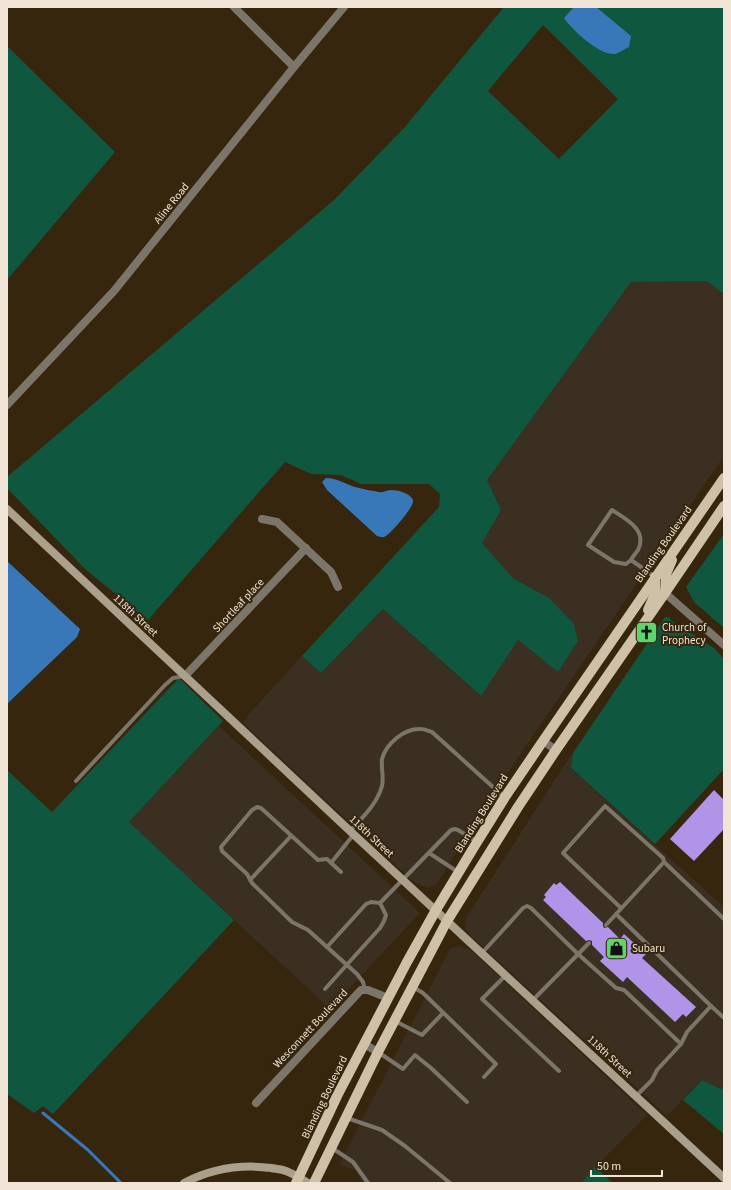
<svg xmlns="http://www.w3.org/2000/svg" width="731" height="1190" font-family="'Source Sans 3',sans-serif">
	<rect width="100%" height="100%" fill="#37260e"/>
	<g fill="#3a2f20">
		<path d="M 708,281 L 724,294 L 724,456 L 476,819 L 437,884 L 427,888 L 414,882 L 243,723 L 248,715 L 302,656 L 321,673 L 383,609 L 480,696 L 518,640 L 558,672 L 549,598 L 513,578 L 482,543 L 501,510 L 487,480 L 631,282 Z"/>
		<path d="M 219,726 L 420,913 L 330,1009 L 129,822 Z"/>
		<path d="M 573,753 L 571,769 L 724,907 L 724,1086 L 722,1089 L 701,1080 L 667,1116 L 471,936 L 465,928 L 466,918 L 565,764 Z"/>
		<path d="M 459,946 L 472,951 L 647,1115 L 595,1167 L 581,1183 L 363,1183 L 355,1170 L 339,1165 L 450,949 Z"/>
	</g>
	<g fill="#0f583f" fill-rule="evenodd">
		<path d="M 504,7 L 724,7 L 724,294 L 707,281 L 631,282 L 487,480 L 501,510 L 482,543 L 513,578 L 549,598 L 574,624 L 578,641 L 558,672 L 518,640 L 481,696 L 383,609 L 321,673 L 302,656 L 439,507 L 440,494 L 429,484 L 361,484 L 341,475 L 311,474 L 285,462 L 148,620 L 86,570 L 7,488 L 7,477 L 334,200 L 404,128 ZM 543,25 L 618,99 L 559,159 L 488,91 Z"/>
		<path d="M 7,46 L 115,152 L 7,280 Z"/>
		<path d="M 724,534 L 724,628 L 694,602 L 686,587 Z"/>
		<path d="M 665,617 L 668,617 L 682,630 L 691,633 L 714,648 L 724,659 L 724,769 L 655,844 L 571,768 L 573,753 Z"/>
		<path d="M 179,678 L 223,721 L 129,822 L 234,920 L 53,1114 L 43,1106 L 34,1113 L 7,1094 L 7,770 L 52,812 Z"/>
		<path d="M 702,1080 L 721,1089 L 724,1086 L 724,1134 L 683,1100 Z"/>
		<path d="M 595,1167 L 613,1183 L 581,1183 Z"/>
	</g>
	<g fill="#3878b9">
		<path d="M 574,7 L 596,7 L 631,36 L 629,47 C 625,49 619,53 615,54 C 600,56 571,29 564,18 Z"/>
		<path d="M 326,478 C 337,478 345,484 355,487 C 363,489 372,491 379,492 C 384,493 387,490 391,490 C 398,490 410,493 413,500 C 415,506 392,532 386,536 C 383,538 380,537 377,536 L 327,490 L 322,482 Z"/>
		<path d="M 7,561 L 80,629 L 77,637 L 7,704 Z"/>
	</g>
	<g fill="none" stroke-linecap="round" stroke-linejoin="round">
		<path stroke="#3878b9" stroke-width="3" d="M 43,1113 L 88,1150 L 121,1183"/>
	</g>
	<g fill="#af94e7">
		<path d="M 714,790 L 724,800 L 724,829 L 694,861 L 670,839 Z"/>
		<path d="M 560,882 L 603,923 L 603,926 L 604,928 L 608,927 L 620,939 L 624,934 L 646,954 L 642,958 L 696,1007 L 686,1017 L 683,1014 L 675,1022 L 627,977 L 623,982 L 600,961 L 604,957 L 592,945 L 592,941 L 589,940 L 586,941 L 543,900 L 546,897 L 544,895 L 554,883 L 556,885 Z"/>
	</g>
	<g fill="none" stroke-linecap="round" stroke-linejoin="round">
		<g stroke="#7c7569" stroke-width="4">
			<path d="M 631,560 L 626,564 L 614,562 L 588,545 L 612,510 C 626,519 648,530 638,550 C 636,553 633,556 631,560 L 655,577"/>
			<path d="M 76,781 L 165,685 L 173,678 L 185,676"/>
			<path d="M 350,831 C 362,818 377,804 382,786 C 384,778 381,768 382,759 C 386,744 404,728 421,729 C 424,729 429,731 432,732 L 504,797"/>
			<path d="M 429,853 L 458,872"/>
			<path d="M 331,863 L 354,834"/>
			<path d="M 341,872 L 327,859 L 318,860 L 261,808 L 257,807 L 252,810 L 221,847 L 222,851 L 247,874 L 252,883 L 292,922 L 308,930 L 357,974 L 363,982 L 365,990"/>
			<path d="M 250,880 L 291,836"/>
			<path d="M 621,908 L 563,853 L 605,806 L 663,858 L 664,862 L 724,919"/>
			<path d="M 616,914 L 711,1006"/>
			<path d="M 606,925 L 664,862"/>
			<path d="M 327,947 L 366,904 L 371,902 L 380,903 L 451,830 L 455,829 L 458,830 L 477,842"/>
			<path d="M 482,953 L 523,908 L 527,906 L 531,908 L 578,954 L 616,988 L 624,990 L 681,1044"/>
			<path d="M 506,975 L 482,999 L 559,1071"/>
			<path d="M 413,987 L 423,993 L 496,1064 L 484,1077"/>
			<path d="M 325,989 L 380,928 L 384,921 L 386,915 L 380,903"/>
			<path d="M 533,1000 L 589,943"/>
			<path d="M 395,1021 L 422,1035 L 443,1013"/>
			<path d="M 378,1052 L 403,1069 L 415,1055 L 431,1068 L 467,1102"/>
			<path d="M 636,1096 L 652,1080 L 657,1070 L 681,1044 L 687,1032 L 711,1006 L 723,1017 L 724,1016"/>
			<path d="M 347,1118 L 382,1130 L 405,1146 L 450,1183"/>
			<path d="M 332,1148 L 353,1162 L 368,1183"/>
		</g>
		<g stroke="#7c7569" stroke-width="8">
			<path d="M 234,7 L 294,67"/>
			<path d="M 7,405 L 114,291 L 294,67 L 344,7"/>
			<path d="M 262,519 L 277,522 L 331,572 L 338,587"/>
			<path d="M 665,593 L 724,645"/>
			<path d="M 185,676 L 306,548"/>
			<path d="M 543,741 L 556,750"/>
			<path d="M 364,1044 L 378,1052"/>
			<path d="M 256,1103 L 361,990 L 368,990 L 388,998"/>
		</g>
		<g stroke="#aaa08c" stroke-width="8">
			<path d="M 7,509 L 350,831 L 724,1178"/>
			<path d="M 184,1183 C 211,1169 241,1164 271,1168 C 276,1169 281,1169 286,1171 C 294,1174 301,1179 308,1183"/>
		</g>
		<g stroke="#cfc1a7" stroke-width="10">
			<path d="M 665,593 L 666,574 L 672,560"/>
			<path d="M 648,610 L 655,594 L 655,577"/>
			<path d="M 296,1183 L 337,1096 L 407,962 L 436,910 L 474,847 L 505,797 L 543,741 L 724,478"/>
			<path d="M 314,1183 L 378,1052 L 447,921 L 518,807 L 556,750 L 665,593 L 724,506"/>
		</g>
	</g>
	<defs>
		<symbol id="church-square" viewBox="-11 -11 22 22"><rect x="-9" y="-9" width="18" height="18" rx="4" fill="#5ed56c" stroke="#37260e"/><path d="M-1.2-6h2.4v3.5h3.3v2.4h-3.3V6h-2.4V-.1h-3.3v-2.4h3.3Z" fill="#111"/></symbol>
		<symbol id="shop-square" viewBox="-11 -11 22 22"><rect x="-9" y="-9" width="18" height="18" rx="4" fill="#5ed56c" stroke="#37260e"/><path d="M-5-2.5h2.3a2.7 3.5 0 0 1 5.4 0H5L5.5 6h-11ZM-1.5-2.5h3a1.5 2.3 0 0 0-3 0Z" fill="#111"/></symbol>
	</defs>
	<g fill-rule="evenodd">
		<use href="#church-square" x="634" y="620" width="25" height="25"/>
		<use href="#shop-square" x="604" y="936" width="25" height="25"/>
	</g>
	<g text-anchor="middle" stroke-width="4" stroke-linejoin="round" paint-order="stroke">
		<g font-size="11" fill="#efe4d6" stroke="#37260e">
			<text transform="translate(171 203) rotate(-51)" y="4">Aline Road</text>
			<text transform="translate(663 544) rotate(-55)" y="4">Blanding Boulevard</text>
			<text transform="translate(238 605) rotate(-47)" y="4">Shortleaf place</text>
			<text transform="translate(136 615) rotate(43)" y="4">118th Street</text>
			<text transform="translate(481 813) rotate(-58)" y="4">Blanding Boulevard</text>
			<text transform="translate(372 836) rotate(43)" y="4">118th Street</text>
			<text transform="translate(310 1028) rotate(-47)" y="4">Wesconnett Boulevard</text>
			<text transform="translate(610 1056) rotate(43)" y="4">118th Street</text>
			<text transform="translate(324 1097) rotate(-64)" y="4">Blanding Boulevard</text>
		</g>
		<g font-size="11" fill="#efe4d6" stroke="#37260e" text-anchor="start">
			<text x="662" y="631">Church of<tspan x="662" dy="13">Prophecy</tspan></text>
			<text x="632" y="952">Subaru</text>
		</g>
	</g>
	<rect width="731" height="1190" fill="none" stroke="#efe4d6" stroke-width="16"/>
	<path d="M591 1170v6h71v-6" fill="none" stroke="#efe4d6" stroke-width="2"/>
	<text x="597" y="1170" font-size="12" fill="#efe4d6" stroke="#37260e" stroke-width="3" paint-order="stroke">50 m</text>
</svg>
